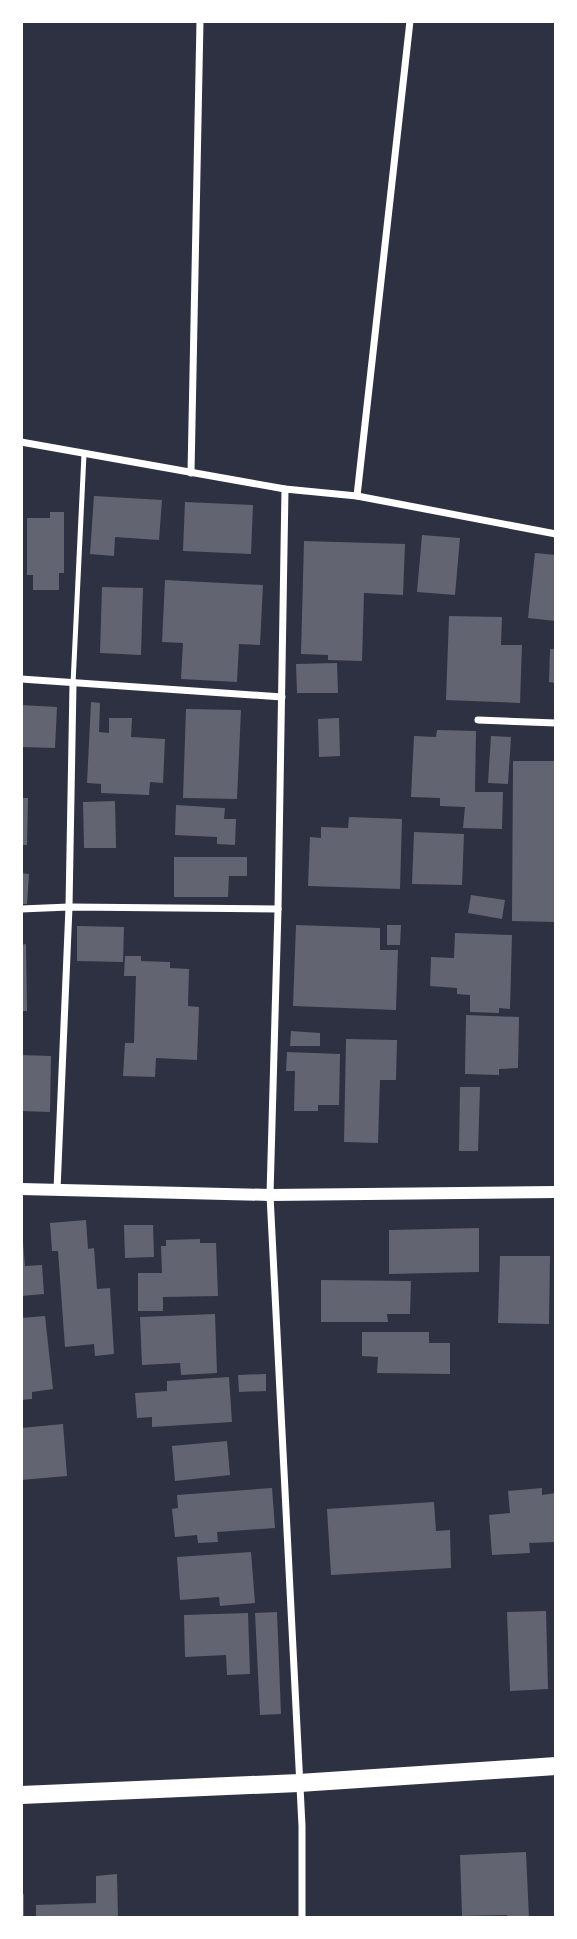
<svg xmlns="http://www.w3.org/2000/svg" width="577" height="1939" font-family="'PT Sans',sans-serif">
	<rect width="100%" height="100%" fill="#2d3142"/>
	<g fill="#626471">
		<path d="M 94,496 L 162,500 L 159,540 L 115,537 L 114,556 L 90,554 Z"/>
		<path d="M 185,502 L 253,505 L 251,554 L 183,551 Z"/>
		<path d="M 50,512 L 64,512 L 64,573 L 59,573 L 59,590 L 33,590 L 33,575 L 27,575 L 27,518 L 50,518 Z"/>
		<path d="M 422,535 L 460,538 L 455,595 L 417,592 Z"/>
		<path d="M 304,541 L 405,544 L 403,595 L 364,593 L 362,661 L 328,660 L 328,655 L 301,654 Z"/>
		<path d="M 535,553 L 556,555 L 556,621 L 528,618 Z"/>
		<path d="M 165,580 L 263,585 L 260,645 L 239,644 L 237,682 L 181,679 L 183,643 L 162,642 Z"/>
		<path d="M 102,587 L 143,588 L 141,655 L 100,653 Z"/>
		<path d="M 449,616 L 502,617 L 501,645 L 522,645 L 520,703 L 446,700 Z"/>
		<path d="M 550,649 L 556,649 L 556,683 L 549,682 Z"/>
		<path d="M 337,663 L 338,693 L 297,693 L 296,664 Z"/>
		<path d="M 91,702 L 100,703 L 99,732 L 109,733 L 109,718 L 132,718 L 131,737 L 165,739 L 163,783 L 150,782 L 149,795 L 101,793 L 101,784 L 87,783 Z"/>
		<path d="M 21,705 L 57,707 L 55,748 L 21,747 Z"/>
		<path d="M 186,709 L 241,710 L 237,799 L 183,798 Z"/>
		<path d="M 339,718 L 340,756 L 319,757 L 318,719 Z"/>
		<path d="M 437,730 L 476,731 L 475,792 L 503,792 L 502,829 L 463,828 L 465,807 L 440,806 L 440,798 L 411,797 L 414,736 L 436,737 Z"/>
		<path d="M 491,736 L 511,737 L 508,784 L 488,783 Z"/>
		<path d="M 513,761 L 556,761 L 556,922 L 512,921 Z"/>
		<path d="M 21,798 L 28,798 L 27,845 L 21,845 Z"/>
		<path d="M 115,801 L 116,848 L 84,848 L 83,802 Z"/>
		<path d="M 176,805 L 225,808 L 224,819 L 236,819 L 235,845 L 217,844 L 217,837 L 175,835 Z"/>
		<path d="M 349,817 L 402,819 L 400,889 L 308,886 L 310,837 L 321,838 L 321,827 L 348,828 Z"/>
		<path d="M 414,832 L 464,834 L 462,885 L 412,884 Z"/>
		<path d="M 174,857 L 247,857 L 247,876 L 229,876 L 228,897 L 174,897 Z"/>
		<path d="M 21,873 L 29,874 L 27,904 L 21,904 Z"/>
		<path d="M 471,895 L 505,900 L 502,919 L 468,913 Z"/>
		<path d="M 296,925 L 380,928 L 380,950 L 398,950 L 396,1010 L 293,1006 Z"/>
		<path d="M 387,925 L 401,925 L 400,945 L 387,945 Z"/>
		<path d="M 77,926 L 124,927 L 123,962 L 77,961 Z"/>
		<path d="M 455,933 L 512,935 L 510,1009 L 499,1008 L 499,1013 L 470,1012 L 470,995 L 457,994 L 457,988 L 430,986 L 431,957 L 454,958 Z"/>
		<path d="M 26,944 L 27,1011 L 21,1011 L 21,945 Z"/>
		<path d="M 125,956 L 141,956 L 141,961 L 170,962 L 170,968 L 189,969 L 188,1006 L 199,1007 L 197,1060 L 156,1058 L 155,1077 L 123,1076 L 125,1043 L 134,1043 L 136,976 L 124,976 Z"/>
		<path d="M 466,1015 L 519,1017 L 518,1068 L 499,1069 L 499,1075 L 465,1074 Z"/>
		<path d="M 291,1031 L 320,1033 L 320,1046 L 290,1046 Z"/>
		<path d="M 346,1039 L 397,1040 L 396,1080 L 380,1080 L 378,1143 L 344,1142 Z"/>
		<path d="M 287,1052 L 340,1054 L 339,1105 L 318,1105 L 318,1111 L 294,1111 L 295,1071 L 286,1071 Z"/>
		<path d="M 21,1055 L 51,1056 L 50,1112 L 21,1111 Z"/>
		<path d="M 460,1087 L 480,1087 L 478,1151 L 459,1151 Z"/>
		<path d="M 86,1220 L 88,1249 L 94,1248 L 97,1289 L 110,1288 L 114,1354 L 95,1356 L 94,1344 L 65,1347 L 58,1251 L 52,1251 L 50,1223 Z"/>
		<path d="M 124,1225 L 153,1225 L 154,1257 L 125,1258 Z"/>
		<path d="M 479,1228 L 479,1272 L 389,1274 L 389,1230 Z"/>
		<path d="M 200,1239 L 200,1243 L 216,1243 L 218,1296 L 163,1297 L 163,1311 L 138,1311 L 138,1273 L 162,1273 L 161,1246 L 166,1246 L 166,1240 Z"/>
		<path d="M 21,1242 L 23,1242 L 25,1266 L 42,1265 L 44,1294 L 21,1296 Z"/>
		<path d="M 500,1256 L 550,1256 L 549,1324 L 498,1323 Z"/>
		<path d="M 321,1280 L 411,1281 L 410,1314 L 387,1314 L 388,1322 L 321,1322 Z"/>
		<path d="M 215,1314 L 217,1373 L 181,1375 L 180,1363 L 142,1365 L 140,1317 Z"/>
		<path d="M 45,1316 L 53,1389 L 32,1392 L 32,1399 L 21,1400 L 21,1318 Z"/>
		<path d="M 362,1332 L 429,1332 L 429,1343 L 450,1343 L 450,1374 L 377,1373 L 378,1357 L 362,1356 Z"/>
		<path d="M 266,1374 L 266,1391 L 239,1392 L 238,1375 Z"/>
		<path d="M 229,1377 L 232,1422 L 152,1427 L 152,1417 L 137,1418 L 135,1393 L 167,1391 L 167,1381 Z"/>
		<path d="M 63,1424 L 67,1476 L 21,1480 L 21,1428 Z"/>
		<path d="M 227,1441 L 230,1475 L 175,1481 L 172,1446 Z"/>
		<path d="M 272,1488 L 275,1528 L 217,1532 L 218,1542 L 198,1543 L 197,1535 L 175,1537 L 172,1509 L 178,1508 L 177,1495 Z"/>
		<path d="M 542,1488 L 542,1495 L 556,1493 L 556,1542 L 529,1543 L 530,1553 L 492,1555 L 489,1515 L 510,1513 L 508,1491 Z"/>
		<path d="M 434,1502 L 436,1531 L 450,1530 L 451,1568 L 331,1575 L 327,1509 Z"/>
		<path d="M 251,1552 L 255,1603 L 220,1606 L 219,1597 L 180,1600 L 177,1557 Z"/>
		<path d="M 546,1611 L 548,1689 L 510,1691 L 507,1612 Z"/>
		<path d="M 277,1612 L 281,1714 L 260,1715 L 255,1613 Z"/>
		<path d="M 248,1613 L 250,1674 L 227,1675 L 226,1655 L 185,1657 L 184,1615 Z"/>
		<path d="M 526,1852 L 529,1918 L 508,1918 L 507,1915 L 462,1916 L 460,1855 Z"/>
		<path d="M 117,1874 L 118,1918 L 36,1918 L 36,1905 L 96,1903 L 96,1876 Z"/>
		<rect x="21" y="1894" width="3" height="24"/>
	</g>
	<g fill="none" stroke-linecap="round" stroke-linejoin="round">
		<path stroke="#fff" stroke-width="5" d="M 73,684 L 84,454"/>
		<g stroke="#fff" stroke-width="7">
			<path d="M 21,442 L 285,489 L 357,496 L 556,534"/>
			<path d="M 191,473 L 200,21"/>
			<path d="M 285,489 L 278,909 L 270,1195 L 302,1826 L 302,1918"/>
			<path d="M 357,496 L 410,21"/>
			<path d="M 21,679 L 282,697"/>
			<path d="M 478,720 L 556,723"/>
			<path d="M 21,909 L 69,907 L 278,909"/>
			<path d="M 57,1190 L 69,907 L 73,684"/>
		</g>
		<path stroke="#fff" stroke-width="12" d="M 21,1189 L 270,1195 L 556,1192"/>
		<path stroke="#fff" stroke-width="18" d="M 21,1795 L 299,1783 L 556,1766"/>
	</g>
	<rect width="577" height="1939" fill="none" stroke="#ffffff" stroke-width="46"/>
</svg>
